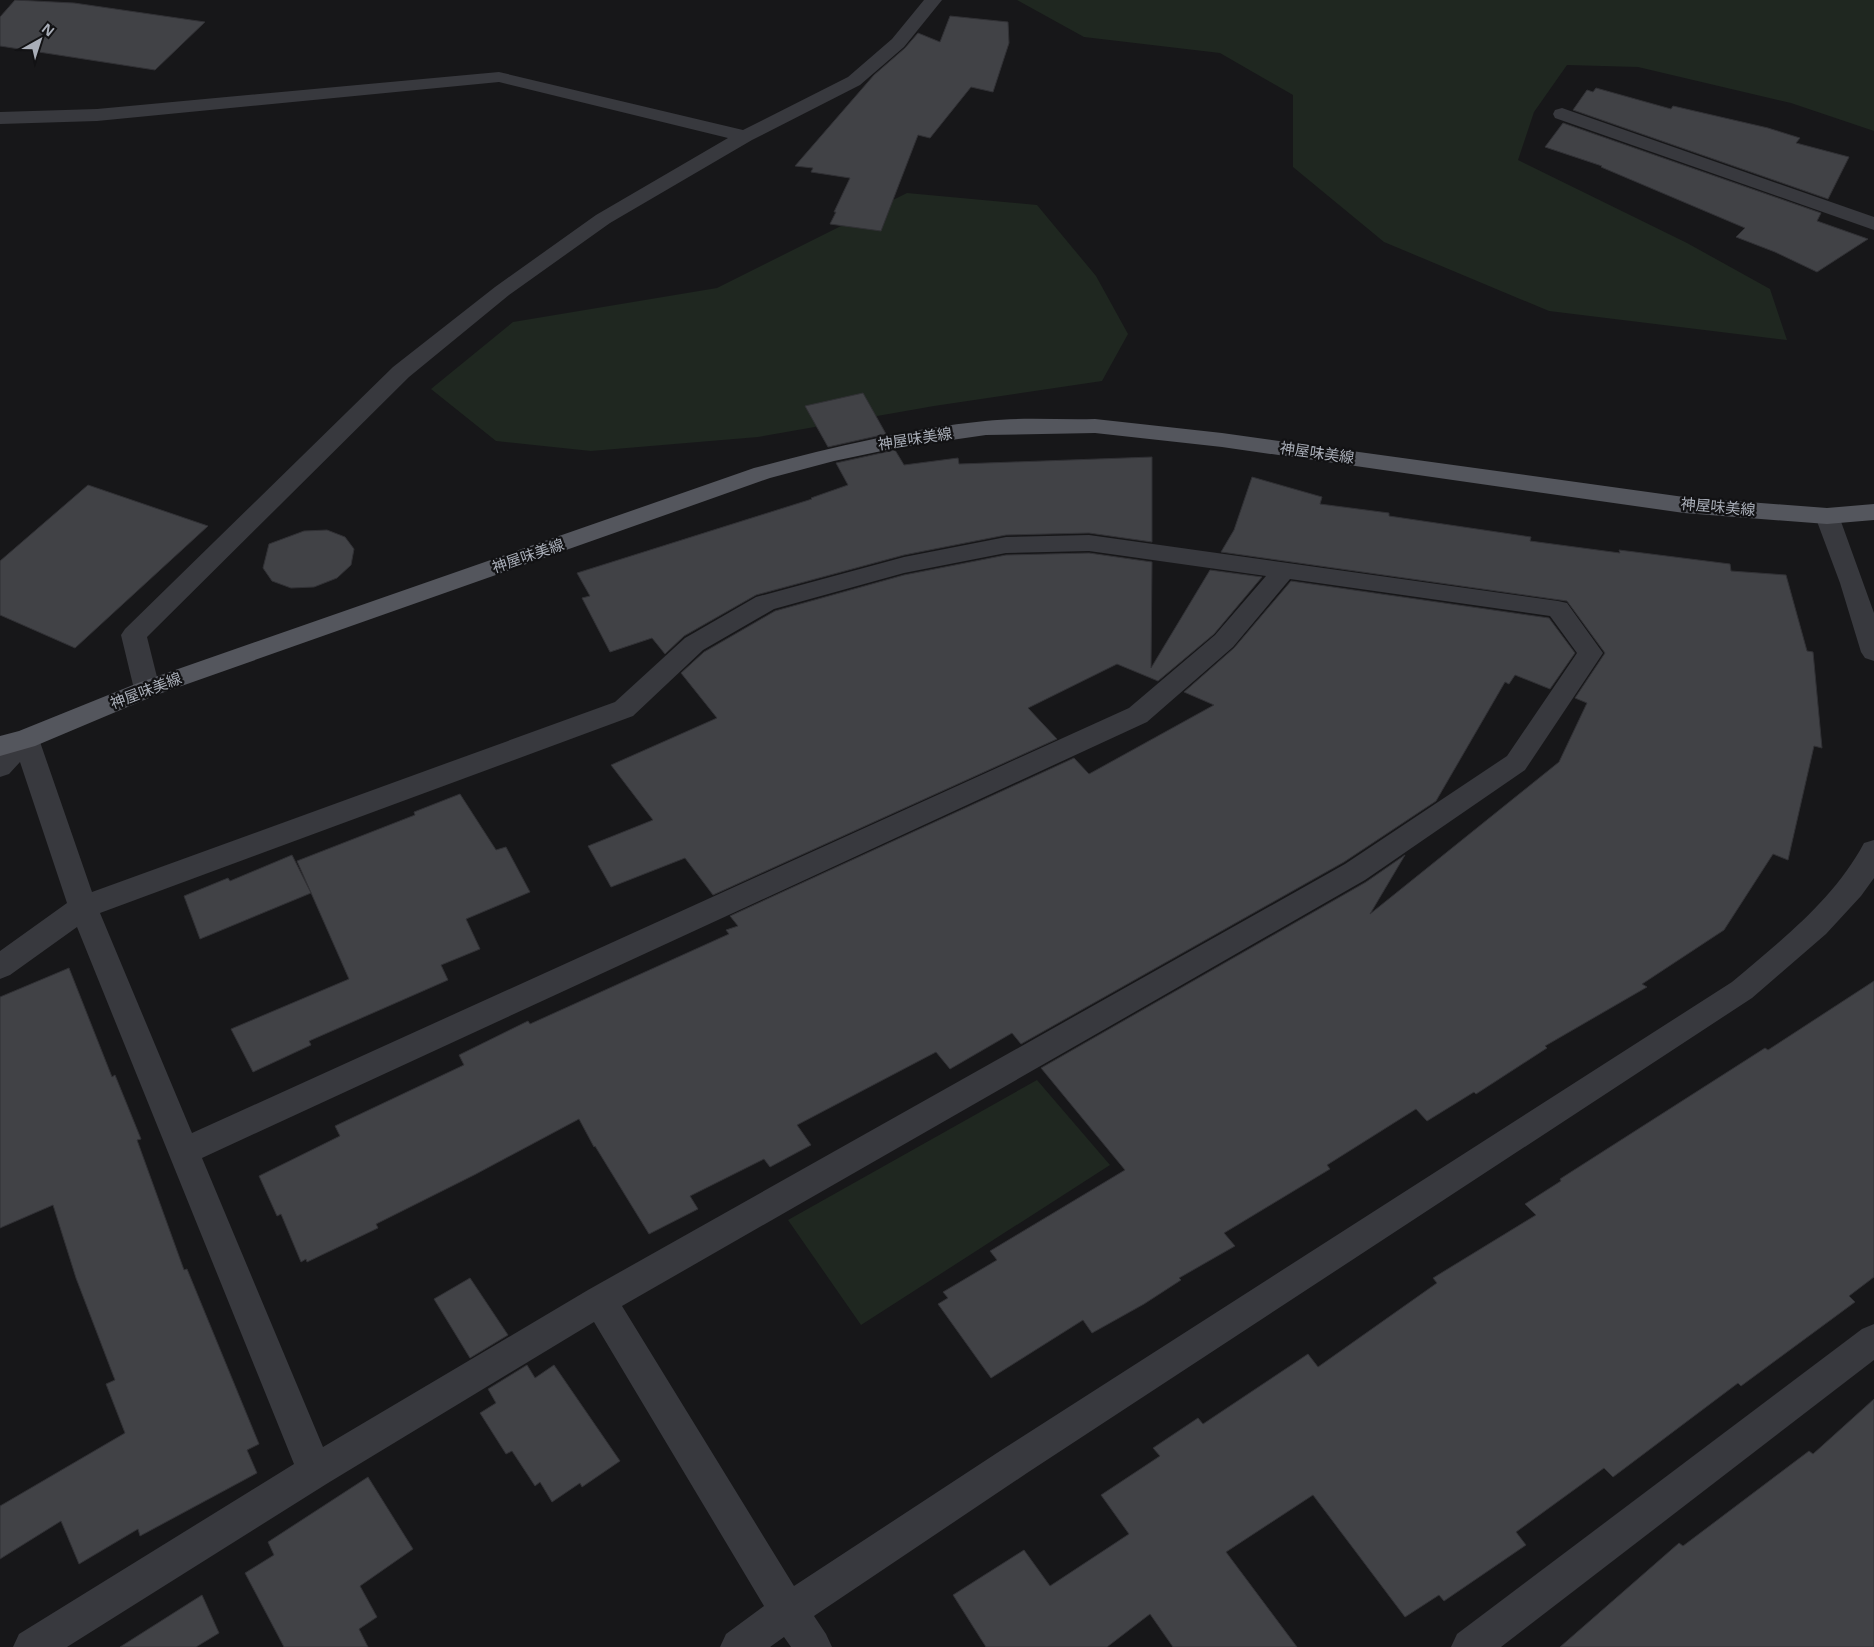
<svg xmlns="http://www.w3.org/2000/svg" width="1874" height="1647" font-family="'Noto Sans','Noto Sans JP',sans-serif">
	<rect width="100%" height="100%" fill="#171719"/>
	<g fill="#1f2720">
		<path d="M 1017,0 L 1874,0 L 1874,131 L 1791,103 L 1638,67 L 1567,65 L 1534,112 L 1518,160 L 1687,243 L 1770,289 L 1787,340 L 1549,311 L 1384,242 L 1293,167 L 1293,95 L 1220,53 L 1084,37 Z"/>
		<path d="M 907,193 L 1037,205 L 1096,276 L 1128,334 L 1102,381 L 934,406 L 758,437 L 591,451 L 496,441 L 431,389 L 513,322 L 717,288 Z"/>
		<path d="M 1037,1080 L 1110,1165 L 861,1325 L 788,1220 Z"/>
	</g>
	<g fill="#414246" stroke="#313135">
		<path d="M 15,0 L 74,3 L 205,22 L 155,70 L 0,46 L 0,17 Z"/>
		<path d="M 950,16 L 1008,22 L 1009,43 L 993,92 L 971,87 L 930,138 L 918,135 L 881,231 L 830,224 L 836,212 L 834,212 L 850,178 L 811,172 L 813,168 L 795,166 L 874,75 L 905,48 L 918,33 L 940,42 Z"/>
		<path d="M 1596,88 L 1671,109 L 1673,106 L 1768,128 L 1800,138 L 1796,143 L 1849,157 L 1828,199 L 1573,110 L 1587,90 L 1593,92 Z"/>
		<path d="M 1563,123 L 1821,213 L 1817,221 L 1868,239 L 1817,272 L 1775,252 L 1736,237 L 1745,228 L 1601,167 L 1602,166 L 1545,147 Z"/>
		<path d="M 863,393 L 886,434 L 828,447 L 805,406 Z"/>
		<path d="M 895,450 L 904,465 L 958,458 L 959,464 L 1152,457 L 1152,542 L 1089,533 L 1006,535 L 904,555 L 756,595 L 684,636 L 665,654 L 652,638 L 610,652 L 582,598 L 590,596 L 577,573 L 812,499 L 811,498 L 848,485 L 836,463 Z"/>
		<path d="M 1252,477 L 1322,497 L 1320,504 L 1389,513 L 1389,516 L 1531,537 L 1530,541 L 1620,553 L 1619,550 L 1730,564 L 1731,571 L 1786,575 L 1807,651 L 1813,652 L 1822,748 L 1814,746 L 1788,860 L 1773,854 L 1724,930 L 1642,984 L 1647,987 L 1545,1046 L 1547,1048 L 1476,1094 L 1474,1092 L 1427,1121 L 1416,1109 L 1327,1165 L 1330,1169 L 1224,1233 L 1235,1246 L 1179,1278 L 1181,1280 L 1144,1304 L 1092,1333 L 1083,1320 L 991,1378 L 938,1304 L 948,1298 L 943,1292 L 997,1260 L 990,1251 L 1125,1170 L 1041,1068 L 1366,882 L 1405,855 L 1370,914 L 1559,762 L 1587,703 L 1575,698 L 1605,653 L 1567,601 L 1221,552 L 1234,530 Z"/>
		<path d="M 88,485 L 208,526 L 75,648 L 0,615 L 0,561 Z"/>
		<path d="M 327,530 L 345,537 L 354,549 L 351,565 L 337,578 L 314,587 L 291,588 L 272,581 L 263,568 L 269,544 L 304,531 Z"/>
		<path d="M 1089,553 L 1152,562 L 1151,668 L 1210,570 L 1262,577 L 1214,634 L 1158,681 L 1117,664 L 1028,708 L 1057,739 L 713,895 L 685,858 L 611,887 L 588,846 L 653,820 L 611,765 L 717,718 L 681,673 L 704,652 L 775,611 L 904,575 L 1006,555 Z"/>
		<path d="M 1291,581 L 1549,618 L 1575,653 L 1550,689 L 1515,675 L 1509,684 L 1505,682 L 1436,801 L 1344,862 L 1021,1044 L 1012,1033 L 950,1069 L 936,1052 L 797,1125 L 811,1145 L 770,1167 L 764,1159 L 690,1196 L 698,1209 L 649,1234 L 595,1146 L 594,1147 L 579,1119 L 476,1174 L 376,1224 L 378,1228 L 307,1262 L 306,1259 L 301,1262 L 281,1214 L 277,1216 L 259,1176 L 340,1136 L 335,1126 L 464,1065 L 459,1055 L 528,1021 L 530,1024 L 729,934 L 726,930 L 738,926 L 730,916 L 1074,758 L 1089,774 L 1214,705 L 1184,692 L 1234,648 Z"/>
		<path d="M 460,794 L 496,850 L 506,847 L 530,892 L 466,919 L 480,949 L 441,965 L 448,980 L 309,1041 L 311,1045 L 253,1072 L 231,1029 L 349,979 L 297,861 L 415,815 L 414,812 Z"/>
		<path d="M 292,855 L 311,893 L 200,939 L 184,896 L 228,878 L 230,881 Z"/>
		<path d="M 69,968 L 112,1077 L 115,1075 L 141,1139 L 137,1140 L 184,1270 L 187,1269 L 259,1444 L 247,1450 L 257,1473 L 140,1536 L 138,1529 L 79,1564 L 61,1521 L 0,1559 L 0,1506 L 125,1433 L 106,1384 L 115,1380 L 76,1278 L 53,1205 L 0,1228 L 0,997 Z"/>
		<path d="M 1874,981 L 1874,1277 L 1849,1296 L 1855,1302 L 1741,1386 L 1738,1383 L 1613,1477 L 1604,1468 L 1516,1532 L 1526,1545 L 1444,1601 L 1439,1595 L 1405,1617 L 1313,1495 L 1226,1552 L 1297,1647 L 1173,1647 L 1150,1614 L 1107,1647 L 986,1647 L 953,1595 L 1024,1550 L 1050,1586 L 1129,1534 L 1101,1495 L 1160,1456 L 1153,1448 L 1198,1418 L 1203,1424 L 1308,1354 L 1318,1367 L 1437,1283 L 1433,1278 L 1536,1215 L 1525,1204 L 1561,1181 L 1560,1179 L 1765,1048 L 1768,1050 Z"/>
		<path d="M 470,1278 L 508,1335 L 470,1358 L 434,1299 Z"/>
		<path d="M 527,1365 L 535,1378 L 554,1365 L 620,1461 L 582,1487 L 580,1483 L 552,1502 L 540,1482 L 535,1486 L 512,1451 L 506,1454 L 480,1413 L 496,1403 L 488,1389 Z"/>
		<path d="M 1874,1399 L 1874,1647 L 1560,1647 L 1679,1543 L 1683,1546 L 1809,1451 L 1813,1454 Z"/>
		<path d="M 368,1477 L 413,1549 L 360,1586 L 377,1617 L 359,1629 L 368,1647 L 284,1647 L 245,1573 L 274,1555 L 268,1542 Z"/>
		<path d="M 202,1595 L 219,1633 L 196,1647 L 120,1647 Z"/>
	</g>
	<g fill="none" stroke-linecap="round" stroke-linejoin="round">
		<g fill="#38393e" fill-rule="evenodd">
			<path d="M 924,0 L 942,0 L 904,47 L 860,85 L 752,140 L 610,223 L 509,295 L 409,377 L 147,637 L 160,689 L 156,695 L 147,698 L 138,695 L 134,689 L 121,635 L 125,629 L 393,367 L 495,287 L 596,215 L 728,138 L 499,82 L 97,121 L 0,124 L 0,112 L 97,109 L 499,72 L 743,130 L 848,77 L 892,39 Z"/>
			<path d="M 1562,108 L 1874,217 L 1874,230 L 1555,118 L 1553,114 L 1555,110 Z"/>
			<path d="M 1827,508 L 1835,511 L 1839,516 L 1874,613 L 1874,661 L 1865,658 L 1861,652 L 1840,583 L 1815,516 L 1819,511 Z"/>
			<path d="M 1089,535 L 1558,601 L 1567,603 L 1603,653 L 1525,770 L 1365,880 L 622,1306 L 794,1586 L 1003,1449 L 1732,982 C 1781,940 1833,901 1864,843 L 1874,840 L 1874,878 L 1861,896 L 1826,934 L 1752,998 L 1027,1473 L 814,1616 L 826,1634 L 832,1647 L 791,1647 L 784,1637 L 770,1647 L 720,1647 L 726,1634 L 764,1606 L 594,1322 L 328,1483 L 67,1647 L 13,1647 L 19,1634 L 294,1464 L 77,927 L 10,975 L 0,979 L 0,951 L 67,903 L 20,762 L 9,774 L 0,777 L 0,750 C 12,737 17,727 35,732 L 39,739 L 92,892 L 615,702 L 685,638 L 756,597 L 904,557 L 1006,537 ZM 1089,551 L 1266,576 L 1215,635 L 1129,708 L 192,1133 L 100,913 L 633,716 L 703,650 L 774,609 L 904,573 L 1006,553 ZM 1290,579 L 1550,616 L 1577,653 L 1507,756 L 1345,864 L 588,1290 L 323,1447 L 202,1158 L 1147,722 L 1233,647 Z"/>
			<path d="M 1874,1324 L 1874,1360 L 1501,1647 L 1451,1647 L 1457,1634 L 1862,1329 Z"/>
		</g>
		<path fill="#54565d" fill-rule="evenodd" d="M 1095,419 L 1222,433 L 1684,497 L 1827,508 L 1874,504 L 1874,520 L 1827,524 L 1684,513 L 1222,447 L 1095,433 L 986,435 L 896,448 L 834,461 L 770,478 L 156,695 L 35,746 L 0,756 L 0,736 L 19,731 L 138,683 L 754,468 C 830,448 906,429 985,421 C 1021,417 1059,420 1095,419 Z"/>
	</g>
	<g text-anchor="middle" stroke-width="4.5" stroke-linejoin="round" paint-order="stroke">
		<g font-size="15" fill="#a9aeb8" stroke="#121214">
			<text transform="translate(915 439) rotate(-9)" y="5">神屋味美線</text>
			<text transform="translate(1317 453) rotate(8)" y="5">神屋味美線</text>
			<text transform="translate(1718 507) rotate(5)" y="5">神屋味美線</text>
			<text transform="translate(528 556) rotate(-19)" y="5">神屋味美線</text>
			<text transform="translate(146 691) rotate(-21)" y="5">神屋味美線</text>
		</g>
	</g>
	<g transform="translate(40 40) rotate(39)" stroke="#121214" stroke-width="4" paint-order="stroke">
	<path d="M0-4L9 19L0 12L-9 19Z" fill="#a9aeb8"/>
	<text y="-8" font-size="14" font-weight="bold" text-anchor="middle" fill="#a9aeb8">N</text>
	</g>
</svg>
